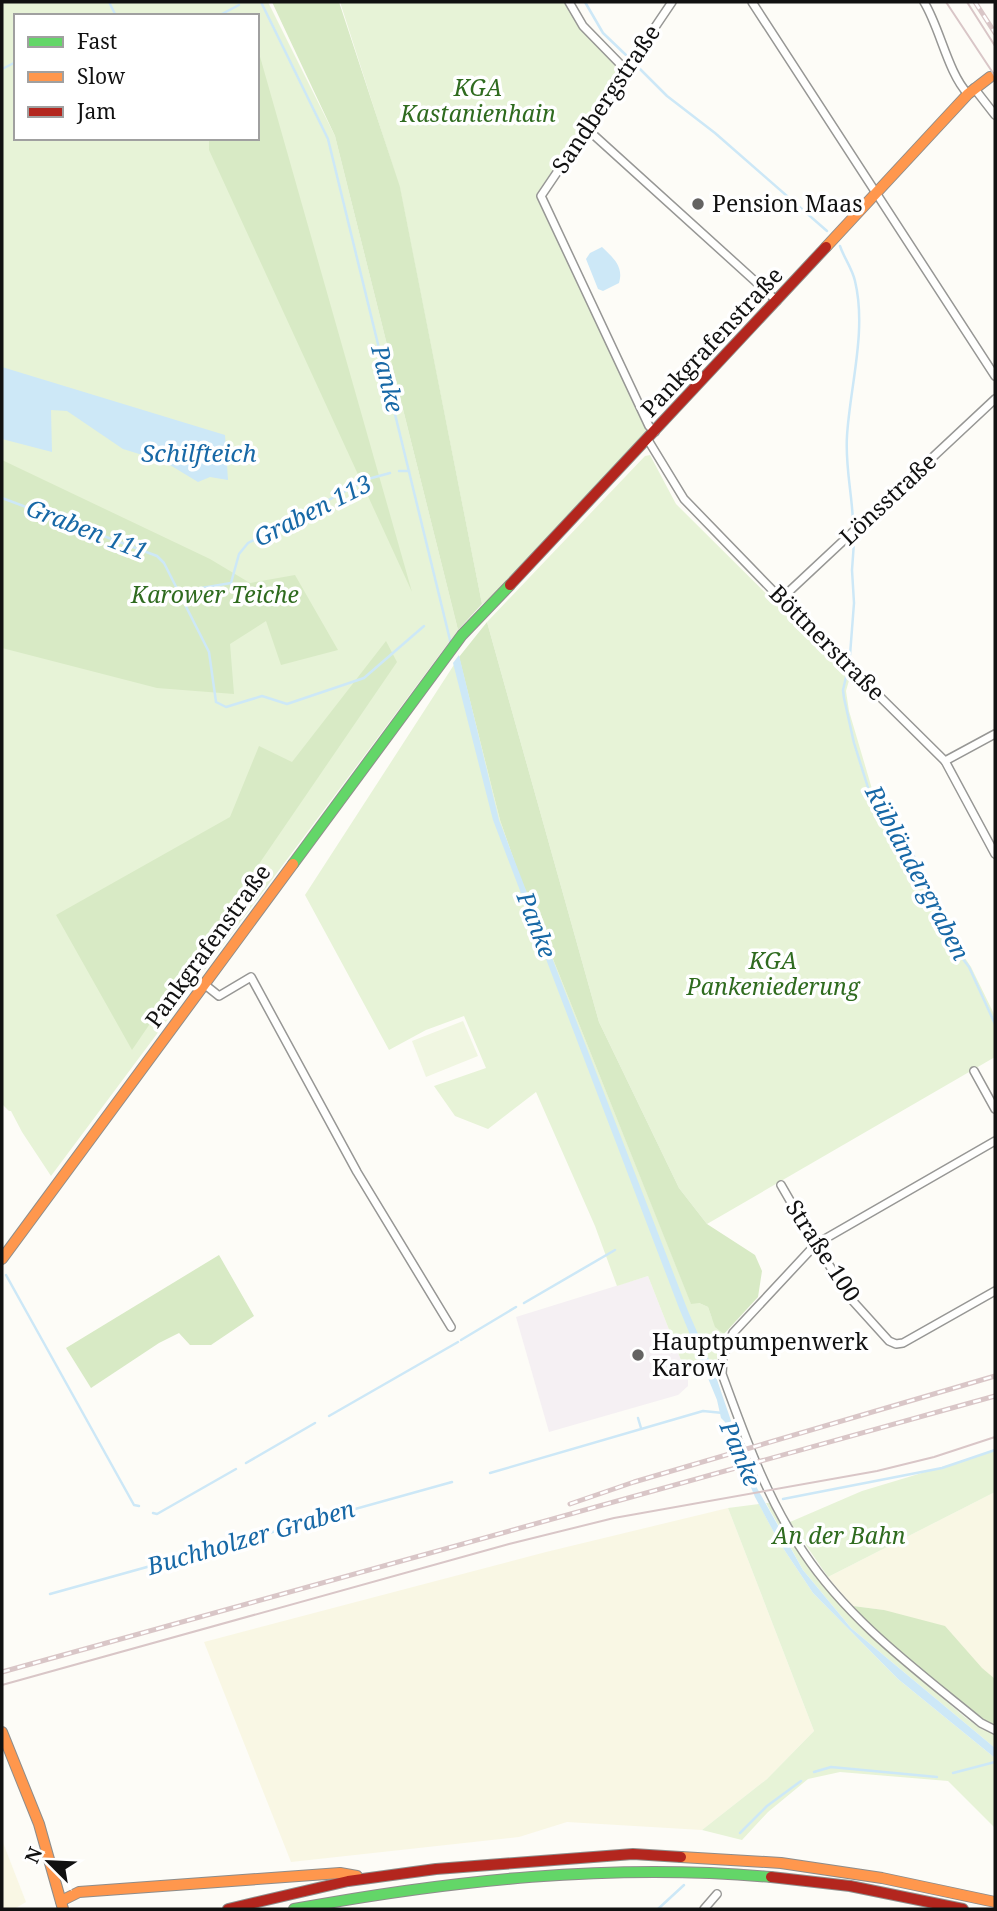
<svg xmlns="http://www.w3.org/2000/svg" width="997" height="1911" font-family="'Noto Serif',serif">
	<rect width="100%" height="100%" fill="#fdfcf7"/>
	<path fill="#f5f0f3" d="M 648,1276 L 688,1378 L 688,1386 L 678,1395 L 549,1432 L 516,1317 Z"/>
	<g fill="#f9f7e4">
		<path d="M 995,1492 L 995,1679 L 884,1610 L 853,1606 L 828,1577 Z"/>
		<path d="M 728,1508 L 814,1731 L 767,1779 L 702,1830 L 567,1822 L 519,1837 L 291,1862 L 204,1642 L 546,1552 Z"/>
		<path d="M 2,1840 L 26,1902 L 14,1909 L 2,1909 Z"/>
	</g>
	<g fill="#e7f3d7" fill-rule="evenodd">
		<path d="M 2,2 L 268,2 L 335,136 L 458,630 L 51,1176 L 22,1132 L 11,1111 L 9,1111 L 2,1104 ZM 16,16 L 257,16 L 257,138 L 16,138 Z"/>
		<path d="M 340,2 L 564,2 L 595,44 L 620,70 L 536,195 L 648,434 L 495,595 L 482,604 L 400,189 Z"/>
		<path d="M 650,455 L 676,504 L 850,677 L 846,691 L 849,711 L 877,806 L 909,846 L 959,949 L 971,967 L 995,1016 L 995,1057 L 707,1224 L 679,1188 L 599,1022 L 487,622 L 645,456 Z"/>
		<path d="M 459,657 L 500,820 L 517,869 L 691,1303 L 699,1303 L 708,1307 L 712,1318 L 724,1334 L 717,1353 L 717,1370 L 688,1378 L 648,1276 L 617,1286 L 595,1226 L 536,1092 L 488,1129 L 455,1116 L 434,1086 L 486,1068 L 464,1016 L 426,1030 L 389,1050 L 305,895 Z"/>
		<path d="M 995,1451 L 995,1492 L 828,1577 L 790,1522 L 862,1491 Z"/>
		<path d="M 766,1503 L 769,1503 C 819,1598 886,1650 966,1718 L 983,1730 L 995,1733 L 995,1748 L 851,1628 L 803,1570 Z"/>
		<path d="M 759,1504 L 779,1542 L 813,1593 L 898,1679 L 995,1758 L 995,1828 L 948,1781 L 840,1772 L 808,1779 L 768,1812 L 742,1840 L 702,1830 L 767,1779 L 814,1731 L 728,1508 Z"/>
	</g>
	<g fill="#d8eac5">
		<path d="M 272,2 L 339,2 L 400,187 L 482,604 L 458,630 L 335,136 Z"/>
		<path d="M 257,46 L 412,592 L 209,150 L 209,138 L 257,138 Z"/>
		<path d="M 2,460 L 210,559 L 250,583 L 295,575 L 338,650 L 281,665 L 266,621 L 230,644 L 234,694 L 157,688 L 2,648 Z"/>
		<path d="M 487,622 L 599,1022 L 679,1188 L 707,1224 L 755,1255 L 762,1271 L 758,1297 L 724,1334 L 715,1327 L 708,1307 L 699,1303 L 691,1304 L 517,869 L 500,820 L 459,657 Z"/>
		<path d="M 386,641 L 397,662 L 132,1050 L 56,915 L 230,817 L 259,746 L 292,762 Z"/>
		<path d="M 219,1255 L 254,1316 L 211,1345 L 190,1345 L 179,1333 L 159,1343 L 91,1388 L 66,1348 Z"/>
		<path d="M 853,1606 L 884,1610 L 945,1626 L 982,1668 L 995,1679 L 995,1725 C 976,1718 962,1703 946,1690 C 914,1664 881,1637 853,1606 Z"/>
	</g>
	<path fill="#f0f6e1" d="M 463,1021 L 478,1056 L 426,1077 L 412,1041 Z"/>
	<g fill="#cde8f7">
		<path d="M 602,247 C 613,258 624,266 619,283 L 603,291 L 598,289 L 586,259 L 590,253 Z"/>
		<path d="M 2,367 L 225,435 L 228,480 L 210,477 L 198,482 L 165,462 L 123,449 L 67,411 L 51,410 L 52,452 L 2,439 Z"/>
		<path d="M 459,655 L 499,820 L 688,1311 L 714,1371 L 740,1447 L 736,1449 L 725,1422 L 721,1418 L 717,1400 L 679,1308 L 493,820 L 453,663 Z"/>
		<path d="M 743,1456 L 757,1488 L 803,1570 L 851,1628 L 995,1748 L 995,1758 L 898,1679 L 813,1593 L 779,1542 L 755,1497 L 738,1457 Z"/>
	</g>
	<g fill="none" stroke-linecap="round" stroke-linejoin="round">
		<g stroke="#cde8f7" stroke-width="2.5">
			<path d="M 109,2 L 116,16"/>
			<path d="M 261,2 L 328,139 L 451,644"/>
			<path d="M 585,2 L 603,33 L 627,56"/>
			<path d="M 218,16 L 239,5"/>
			<path d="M 634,63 L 667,96 L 715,133 L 827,231"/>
			<path d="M 2,69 L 16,62"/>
			<path d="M 840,246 C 844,258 852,268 855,281 C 867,331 850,386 847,436 C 845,466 852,493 853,522"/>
			<path d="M 399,471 L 409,471"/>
			<path d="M 2,498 L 157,556 L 164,563 L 209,652 L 216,702 L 226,707 L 262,696 L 287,704 L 364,678 L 424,626"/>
			<path d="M 178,592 L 231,583 L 239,554 L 248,543 L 368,479 L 390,473"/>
			<path d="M 850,655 L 854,603 L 852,570 L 854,542"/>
			<path d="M 846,677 L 843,690 L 844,698 L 854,743 L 870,794 L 911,850 L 957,951 L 969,967 L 995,1024"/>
			<path d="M 6,1275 L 134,1505 L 139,1506"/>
			<path d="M 524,1303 L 615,1250"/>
			<path d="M 461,1340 L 516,1307"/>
			<path d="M 329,1416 L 458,1342"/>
			<path d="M 638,1418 L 641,1428"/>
			<path d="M 246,1463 L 315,1423"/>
			<path d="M 490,1473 L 703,1411 L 723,1413"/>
			<path d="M 783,1499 L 942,1468 L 995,1450"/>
			<path d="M 153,1513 L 157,1514 L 236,1469"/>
			<path d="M 50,1594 L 452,1482"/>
			<path d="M 814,1772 L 831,1767 L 937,1777"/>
			<path d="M 953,1773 L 995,1762"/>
			<path d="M 740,1833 L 767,1806 L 801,1781"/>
			<path d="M 658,1909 L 684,1885"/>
		</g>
		<defs>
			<g id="street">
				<path d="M 569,2 L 583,26 L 625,69"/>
				<path d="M 752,2 L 995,376"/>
				<path d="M 924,2 C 940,28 948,73 968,94"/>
				<path d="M 974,88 L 995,115"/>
				<path d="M 586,128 L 777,301"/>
				<path d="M 655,432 L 649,426 L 541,196 L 672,2"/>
				<path d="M 648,440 L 684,499 L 781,599 L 945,761 L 995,854"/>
				<path d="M 781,599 L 995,399"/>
				<path d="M 945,761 L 995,734"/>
				<path d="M 204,984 L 219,996 L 251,977 L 357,1172 L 451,1327"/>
				<path d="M 974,1071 L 995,1109"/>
				<path d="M 995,1141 L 816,1244 L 733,1333 L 723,1357 L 722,1374 C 745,1436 766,1498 804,1553 C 850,1622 918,1671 981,1723 L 995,1730"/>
				<path d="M 781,1185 L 811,1237 L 851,1299 L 889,1341 L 896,1344 L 903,1343 L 995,1291"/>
				<path d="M 704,1909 L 717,1894"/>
			</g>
			<g id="fast">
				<path d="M 293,864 L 462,635 L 510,585"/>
				<path d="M 294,1909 C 452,1880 611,1863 771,1877"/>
			</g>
			<g id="slow">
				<path d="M 826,247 L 968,94 L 990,77"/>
				<path d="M 2,1259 L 293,864"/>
				<path d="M 2,1732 L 39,1824 L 63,1909"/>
				<path d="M 681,1857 L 781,1863 L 882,1878 L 995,1902"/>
				<path d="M 61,1901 L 79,1892 L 340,1873 L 357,1876"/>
			</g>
			<g id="jam">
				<path d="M 510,585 L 826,247"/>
				<path d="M 771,1877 L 850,1886 L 963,1909"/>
				<path d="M 228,1909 L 348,1881 L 436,1869 L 633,1854 L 681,1857"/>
			</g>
		</defs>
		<use href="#street" stroke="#979795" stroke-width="10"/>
		<use href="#fast" stroke="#8e8d8b" stroke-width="12"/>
		<use href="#slow" stroke="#8e8d8b" stroke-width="12"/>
		<use href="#jam" stroke="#8e8d8b" stroke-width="12"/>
		<use href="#street" stroke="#fffffe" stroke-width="7"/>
		<use href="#fast" stroke="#63d668" stroke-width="10"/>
		<use href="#slow" stroke="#ff974d" stroke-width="10"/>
		<use href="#jam" stroke="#b3261e" stroke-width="10"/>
		<g stroke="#d9c6c7" stroke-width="2">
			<path d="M 946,2 L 995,76"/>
			<path d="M 967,2 L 995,46"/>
			<path d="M 2,1685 L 509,1544 L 614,1518 L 877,1471 L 934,1457 L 995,1437"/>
		</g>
		<defs>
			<g id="rail">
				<path d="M 975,2 L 995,33"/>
				<path d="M 570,1504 L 634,1482 L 995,1376"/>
				<path d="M 2,1672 L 995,1396"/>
			</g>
		</defs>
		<use href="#rail" stroke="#d9c6c7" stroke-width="5"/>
		<use href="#rail" stroke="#fff" stroke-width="2.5" stroke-dasharray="8" stroke-linecap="butt"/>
	</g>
	<g fill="#646362" stroke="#fff" stroke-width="2.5">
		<circle cx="698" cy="204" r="7"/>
		<circle cx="638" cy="1355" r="7"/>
	</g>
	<g text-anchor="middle" stroke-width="7" stroke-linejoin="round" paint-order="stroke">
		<g font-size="23" font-style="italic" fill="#2f6b1f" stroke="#fff">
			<text x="478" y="96">KGA<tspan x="478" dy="26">Kastanienhain</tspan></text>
			<text x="215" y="603">Karower Teiche</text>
			<text x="773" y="969">KGA<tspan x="773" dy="26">Pankeniederung</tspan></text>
			<text x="839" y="1544">An der Bahn</text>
		</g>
		<g font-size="23" fill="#111" stroke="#fff">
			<text transform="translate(606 99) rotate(-56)" y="8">Sandbergstraße</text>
			<text transform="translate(712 342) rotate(-47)" y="8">Pankgrafenstraße</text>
			<text transform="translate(888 499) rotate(-43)" y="8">Lönsstraße</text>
			<text transform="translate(827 643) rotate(45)" y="8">Böttnerstraße</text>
			<text transform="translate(208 946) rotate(-54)" y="8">Pankgrafenstraße</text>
			<text transform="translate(823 1251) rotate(57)" y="8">Straße 100</text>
		</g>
		<g font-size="23" fill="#111" stroke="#fff" text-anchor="start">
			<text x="712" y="212">Pension Maas</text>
			<text x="652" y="1350">Hauptpumpenwerk<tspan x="652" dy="26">Karow</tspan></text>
		</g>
		<g font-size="24" font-style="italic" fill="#1768a6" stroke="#fff">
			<text transform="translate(387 379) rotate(76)" y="8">Panke</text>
			<text x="199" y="462">Schilfteich</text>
			<text transform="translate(313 511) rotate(-27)" y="8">Graben 113</text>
			<text transform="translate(87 530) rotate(21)" y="8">Graben 111</text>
			<text transform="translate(917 873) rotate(62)" y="8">Rübländergraben</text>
			<text transform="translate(536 925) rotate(69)" y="8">Panke</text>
			<text transform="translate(740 1454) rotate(67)" y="8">Panke</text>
			<text transform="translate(251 1538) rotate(-16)" y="8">Buchholzer Graben</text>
		</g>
	</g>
	<rect width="997" height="1911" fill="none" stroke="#111111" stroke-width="7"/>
	<rect x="14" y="14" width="245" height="126" fill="#ffffff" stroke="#a0a0a0" stroke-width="2"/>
	<rect x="28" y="37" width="35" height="10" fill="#63d668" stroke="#a0a0a0" stroke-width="2"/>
	<text x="77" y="49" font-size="21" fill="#111111">Fast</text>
	<rect x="28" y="72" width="35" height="10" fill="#ff974d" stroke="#a0a0a0" stroke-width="2"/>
	<text x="77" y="84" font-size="21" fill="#111111">Slow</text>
	<rect x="28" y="107" width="35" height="10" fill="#b3261e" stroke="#a0a0a0" stroke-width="2"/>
	<text x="77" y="119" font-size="21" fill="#111111">Jam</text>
	<g transform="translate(49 1862) rotate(294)" stroke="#ffffff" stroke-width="5" paint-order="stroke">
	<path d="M0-5L12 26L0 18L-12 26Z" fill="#111111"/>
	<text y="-10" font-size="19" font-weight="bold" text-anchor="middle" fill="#111111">N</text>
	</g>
</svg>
